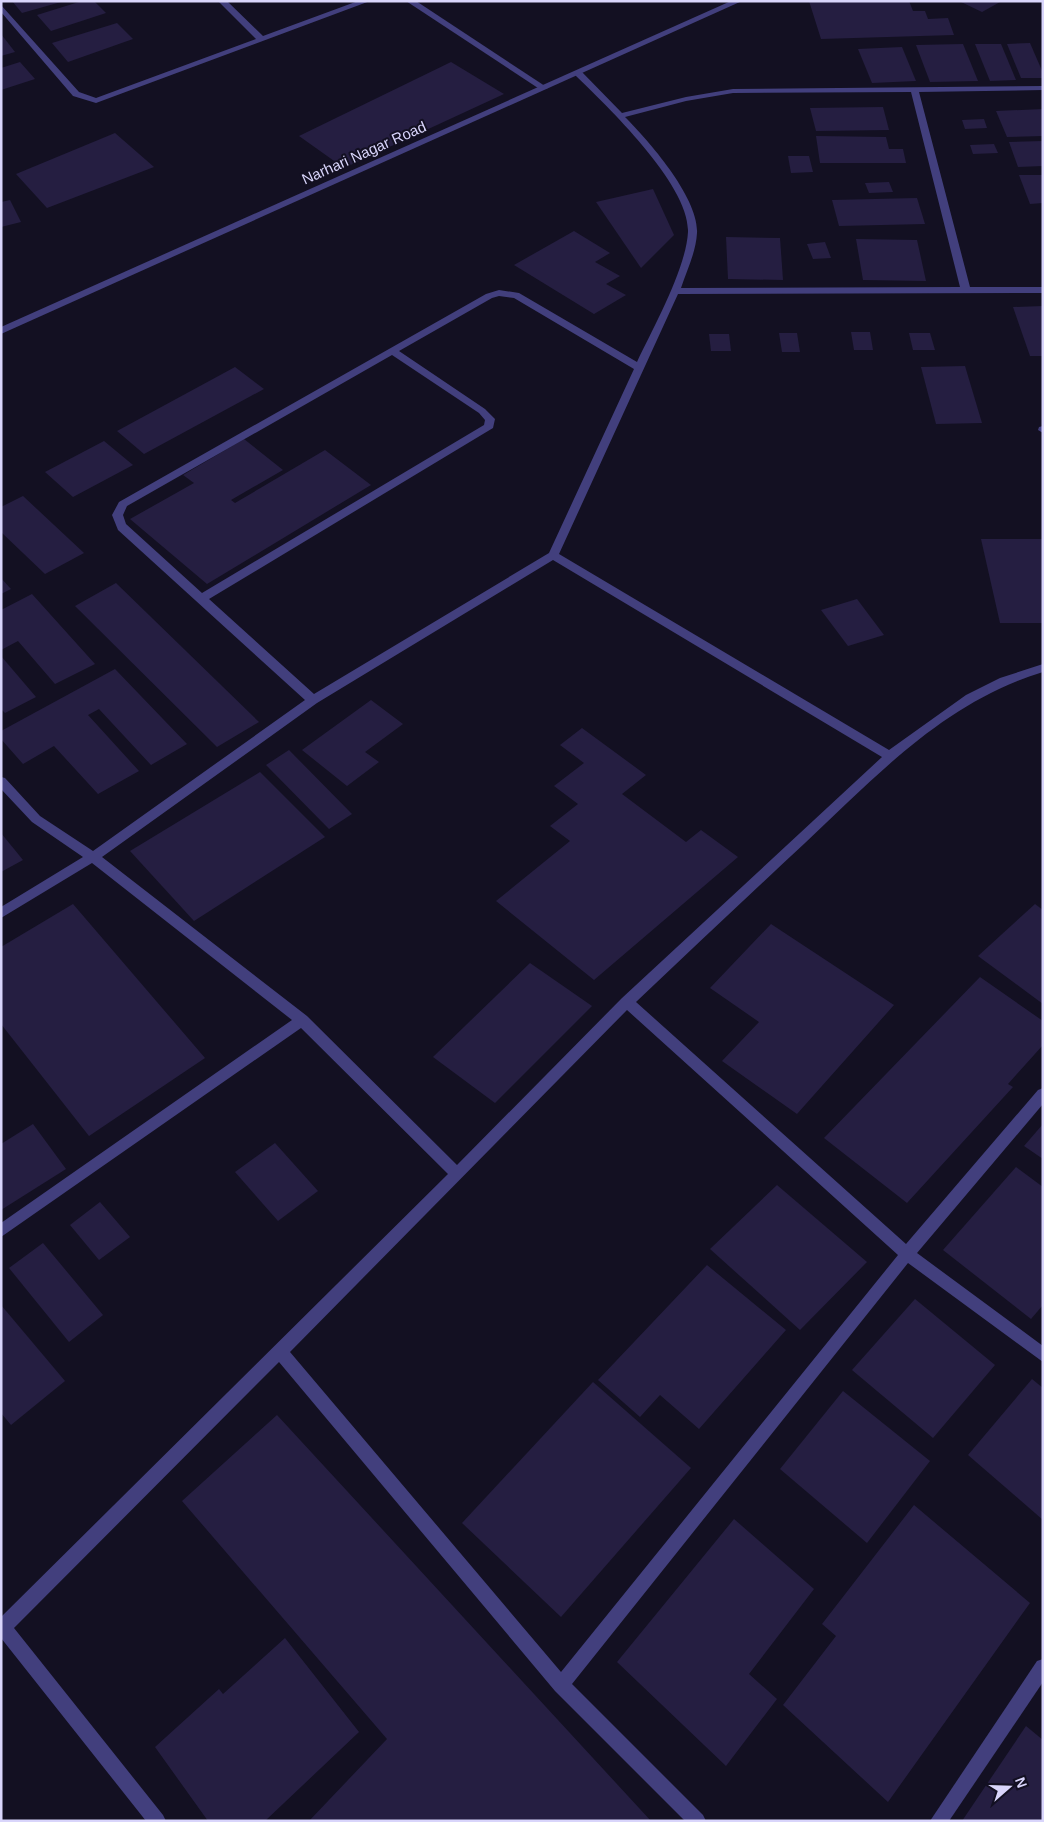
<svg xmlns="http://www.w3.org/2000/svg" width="1044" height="1822" font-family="Arial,sans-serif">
	<rect width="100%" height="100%" fill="#131022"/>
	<g fill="#251e41">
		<path d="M 12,1 L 61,1 L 61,2 L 22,13 Z"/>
		<path d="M 82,1 L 94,1 L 106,13 L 51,31 L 37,15 Z"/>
		<path d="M 809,1 L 909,1 L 913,11 L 925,11 L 928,19 L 948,18 L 954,35 L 821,39 Z"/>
		<path d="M 959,1 L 999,1 L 1000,2 L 982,12 Z"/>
		<path d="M 117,23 L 133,39 L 68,62 L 52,43 Z"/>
		<path d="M 1,34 L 15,52 L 1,56 Z"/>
		<path d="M 1030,43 L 1043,73 L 1043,78 L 1021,78 L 1007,44 Z"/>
		<path d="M 963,44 L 978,81 L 930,82 L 916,45 Z"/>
		<path d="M 975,44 L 1001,44 L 1016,80 L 990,81 Z"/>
		<path d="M 902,47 L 916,81 L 872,83 L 858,49 Z"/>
		<path d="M 20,62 L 35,79 L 1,90 L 1,68 Z"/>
		<path d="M 451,62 L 504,94 L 344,168 L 299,136 Z"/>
		<path d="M 883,107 L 889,130 L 816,131 L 810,108 Z"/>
		<path d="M 1043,109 L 1043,136 L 1007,137 L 996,111 Z"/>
		<path d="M 984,119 L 987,128 L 965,129 L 962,120 Z"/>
		<path d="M 115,133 L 154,167 L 47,208 L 16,174 Z"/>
		<path d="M 816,136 L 886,137 L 889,149 L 903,149 L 906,163 L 820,163 Z"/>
		<path d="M 1043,141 L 1043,166 L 1018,167 L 1009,142 Z"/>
		<path d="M 994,144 L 998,153 L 973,154 L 970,145 Z"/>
		<path d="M 788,156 L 809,156 L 813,172 L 791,173 Z"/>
		<path d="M 1019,175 L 1043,175 L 1043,203 L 1030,204 Z"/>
		<path d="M 889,182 L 893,192 L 869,193 L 865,183 Z"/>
		<path d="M 653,189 L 674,235 L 641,268 L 596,202 Z"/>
		<path d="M 917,198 L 925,224 L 839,226 L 832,200 Z"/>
		<path d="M 10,200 L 21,222 L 1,227 L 1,202 Z"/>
		<path d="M 574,231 L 610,253 L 595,262 L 620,276 L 606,284 L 626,295 L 594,314 L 514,265 Z"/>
		<path d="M 726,237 L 780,238 L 783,280 L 728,279 Z"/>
		<path d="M 856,239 L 917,240 L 926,281 L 863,280 Z"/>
		<path d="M 825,242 L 831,258 L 813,259 L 807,244 Z"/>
		<path d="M 1043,306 L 1043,356 L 1030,356 L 1013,307 Z"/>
		<path d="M 851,332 L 870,332 L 873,350 L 854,350 Z"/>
		<path d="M 779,333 L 797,333 L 800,352 L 782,352 Z"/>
		<path d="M 909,333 L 930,333 L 935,350 L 913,350 Z"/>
		<path d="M 709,334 L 729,334 L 731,351 L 711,351 Z"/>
		<path d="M 965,366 L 982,423 L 936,424 L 921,367 Z"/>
		<path d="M 235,367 L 264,389 L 144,454 L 117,431 Z"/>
		<path d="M 244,439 L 283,470 L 231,500 L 235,503 L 325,450 L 371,485 L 207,584 L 130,519 L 194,483 L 183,475 Z"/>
		<path d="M 104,441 L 133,465 L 73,497 L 45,472 Z"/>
		<path d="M 23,496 L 84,553 L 45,574 L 1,532 L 1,507 Z"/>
		<path d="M 981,539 L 1043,539 L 1043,623 L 1000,623 Z"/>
		<path d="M 1,578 L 11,589 L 1,594 Z"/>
		<path d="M 116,583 L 259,722 L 217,747 L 75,606 Z"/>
		<path d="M 32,594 L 95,664 L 55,684 L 18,641 L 1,650 L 1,610 Z"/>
		<path d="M 857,599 L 884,635 L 848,646 L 821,610 Z"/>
		<path d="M 1,656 L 36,697 L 5,713 L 1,709 Z"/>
		<path d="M 115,669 L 187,744 L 151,765 L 99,709 L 88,715 L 139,771 L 98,794 L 54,746 L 23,764 L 1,739 L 1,731 Z"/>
		<path d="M 371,700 L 403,724 L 365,752 L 379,762 L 347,786 L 302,750 Z"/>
		<path d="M 582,728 L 646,775 L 622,794 L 686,842 L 701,830 L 738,857 L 594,980 L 496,901 L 570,841 L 550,826 L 578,804 L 554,786 L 584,763 L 560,745 Z"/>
		<path d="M 289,750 L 352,814 L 329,829 L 266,765 Z"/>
		<path d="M 260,772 L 325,837 L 194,921 L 130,851 Z"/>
		<path d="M 1,833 L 23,860 L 1,872 Z"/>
		<path d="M 73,904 L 205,1058 L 89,1136 L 1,1024 L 1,947 Z"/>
		<path d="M 1035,904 L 1043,910 L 1043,1004 L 978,956 Z"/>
		<path d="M 771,924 L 894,1005 L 797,1114 L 722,1061 L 759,1022 L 710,988 Z"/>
		<path d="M 530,963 L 592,1006 L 495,1103 L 433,1057 Z"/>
		<path d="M 980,977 L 1043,1021 L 1043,1045 L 1008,1084 L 1013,1087 L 907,1203 L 824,1138 Z"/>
		<path d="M 33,1124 L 66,1169 L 1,1210 L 1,1144 Z"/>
		<path d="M 1043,1124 L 1043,1159 L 1024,1146 Z"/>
		<path d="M 275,1143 L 318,1191 L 278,1221 L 235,1172 Z"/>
		<path d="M 1016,1167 L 1043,1187 L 1043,1305 L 1031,1319 L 943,1250 Z"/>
		<path d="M 777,1185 L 867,1262 L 800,1330 L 710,1249 Z"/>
		<path d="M 100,1202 L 130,1237 L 99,1260 L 70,1225 Z"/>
		<path d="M 43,1243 L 103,1315 L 69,1342 L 9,1268 Z"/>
		<path d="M 707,1265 L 786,1330 L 699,1429 L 660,1395 L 640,1417 L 598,1380 Z"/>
		<path d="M 915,1299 L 995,1365 L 933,1438 L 852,1370 Z"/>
		<path d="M 1,1305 L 65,1381 L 11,1425 L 1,1413 Z"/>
		<path d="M 1032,1379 L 1043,1388 L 1043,1520 L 968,1455 Z"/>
		<path d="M 593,1382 L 691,1468 L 561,1617 L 462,1523 Z"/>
		<path d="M 843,1391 L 930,1461 L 867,1543 L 780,1469 Z"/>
		<path d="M 277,1415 L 651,1821 L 309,1821 L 387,1739 L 182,1501 Z"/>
		<path d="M 914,1505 L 1030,1603 L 888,1802 L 783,1705 L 836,1636 L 822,1624 Z"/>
		<path d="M 734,1519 L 814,1589 L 749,1674 L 777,1699 L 726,1766 L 617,1662 Z"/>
		<path d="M 285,1638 L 359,1732 L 265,1821 L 208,1821 L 155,1747 L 219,1689 L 223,1694 Z"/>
		<path d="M 1026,1726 L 1043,1740 L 1043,1821 L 962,1821 Z"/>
	</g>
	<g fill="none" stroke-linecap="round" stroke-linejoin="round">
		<g fill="#423f7d" fill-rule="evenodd">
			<path d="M 218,1 L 227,1 L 263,36 L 358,1 L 370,1 L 96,103 L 73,96 L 1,12 L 1,5 L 79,92 L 96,98 L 256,39 Z"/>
			<path d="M 406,1 L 416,1 L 548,88 L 541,90 Z"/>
			<path d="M 575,71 L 581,71 L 622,113 L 686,97 L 733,89 L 1043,86 L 1043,90 L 919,92 L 970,287 L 1043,287 L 1043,293 L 678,294 L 559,554 L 889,750 L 966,695 L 1000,678 L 1043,664 L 1043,672 C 945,702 877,775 805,843 C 748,896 692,949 636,1002 L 906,1244 L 1038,1090 L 1043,1088 L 1043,1104 L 917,1253 L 1043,1346 L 1043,1362 L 908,1263 L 572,1684 L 703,1815 L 706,1821 L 685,1821 L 555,1691 L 279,1362 L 14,1628 L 163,1815 L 166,1821 L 146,1821 L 1,1638 L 1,1617 L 448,1174 L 301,1028 L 1,1237 L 1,1223 L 292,1020 L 92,863 L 1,918 L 1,907 L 83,857 L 32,822 L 1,789 L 1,777 L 5,778 L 40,816 L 93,851 L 305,700 L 118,530 L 112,515 L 119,502 L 486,294 L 499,290 L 519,293 L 637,362 C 653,328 686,269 688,232 C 690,185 607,106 575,75 ZM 911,92 L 960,287 L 681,288 C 687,270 696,252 697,233 C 699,198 649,141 625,117 L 686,101 L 733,93 ZM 499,296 L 514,298 L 634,369 L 549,553 L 314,694 L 209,599 L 493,428 L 495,419 L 485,409 L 399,351 L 492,298 ZM 392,355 L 479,413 L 485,420 L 484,425 L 202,593 L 126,524 L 123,515 L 127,506 ZM 553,560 L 882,757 L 622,998 L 457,1165 L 307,1016 L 102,857 L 317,703 ZM 627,1010 L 898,1255 L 561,1672 L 290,1352 Z"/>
			<path d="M 1043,426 L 1043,433 L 1038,430 L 1039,427 Z"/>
			<path d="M 1043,1659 L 1043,1682 L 949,1821 L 930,1821 L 1037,1661 Z"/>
		</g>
		<path fill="#423f7d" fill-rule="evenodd" d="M 731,1 L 742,1 L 1,334 L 1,327 Z"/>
	</g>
	<g text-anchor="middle" stroke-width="4" stroke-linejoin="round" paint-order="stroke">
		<g font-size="15" fill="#d9d5fb" stroke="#131022">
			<text transform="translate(364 153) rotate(-24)" y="5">Narhari Nagar Road</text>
		</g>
	</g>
	<rect width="1044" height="1822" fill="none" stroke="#d9d5fb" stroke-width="5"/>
	<g transform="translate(1009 1787) rotate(70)" stroke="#131022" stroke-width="4" paint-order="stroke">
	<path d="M0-4L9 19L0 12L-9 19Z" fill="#d9d5fb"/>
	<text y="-8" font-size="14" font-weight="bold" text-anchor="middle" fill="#d9d5fb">N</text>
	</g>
</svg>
